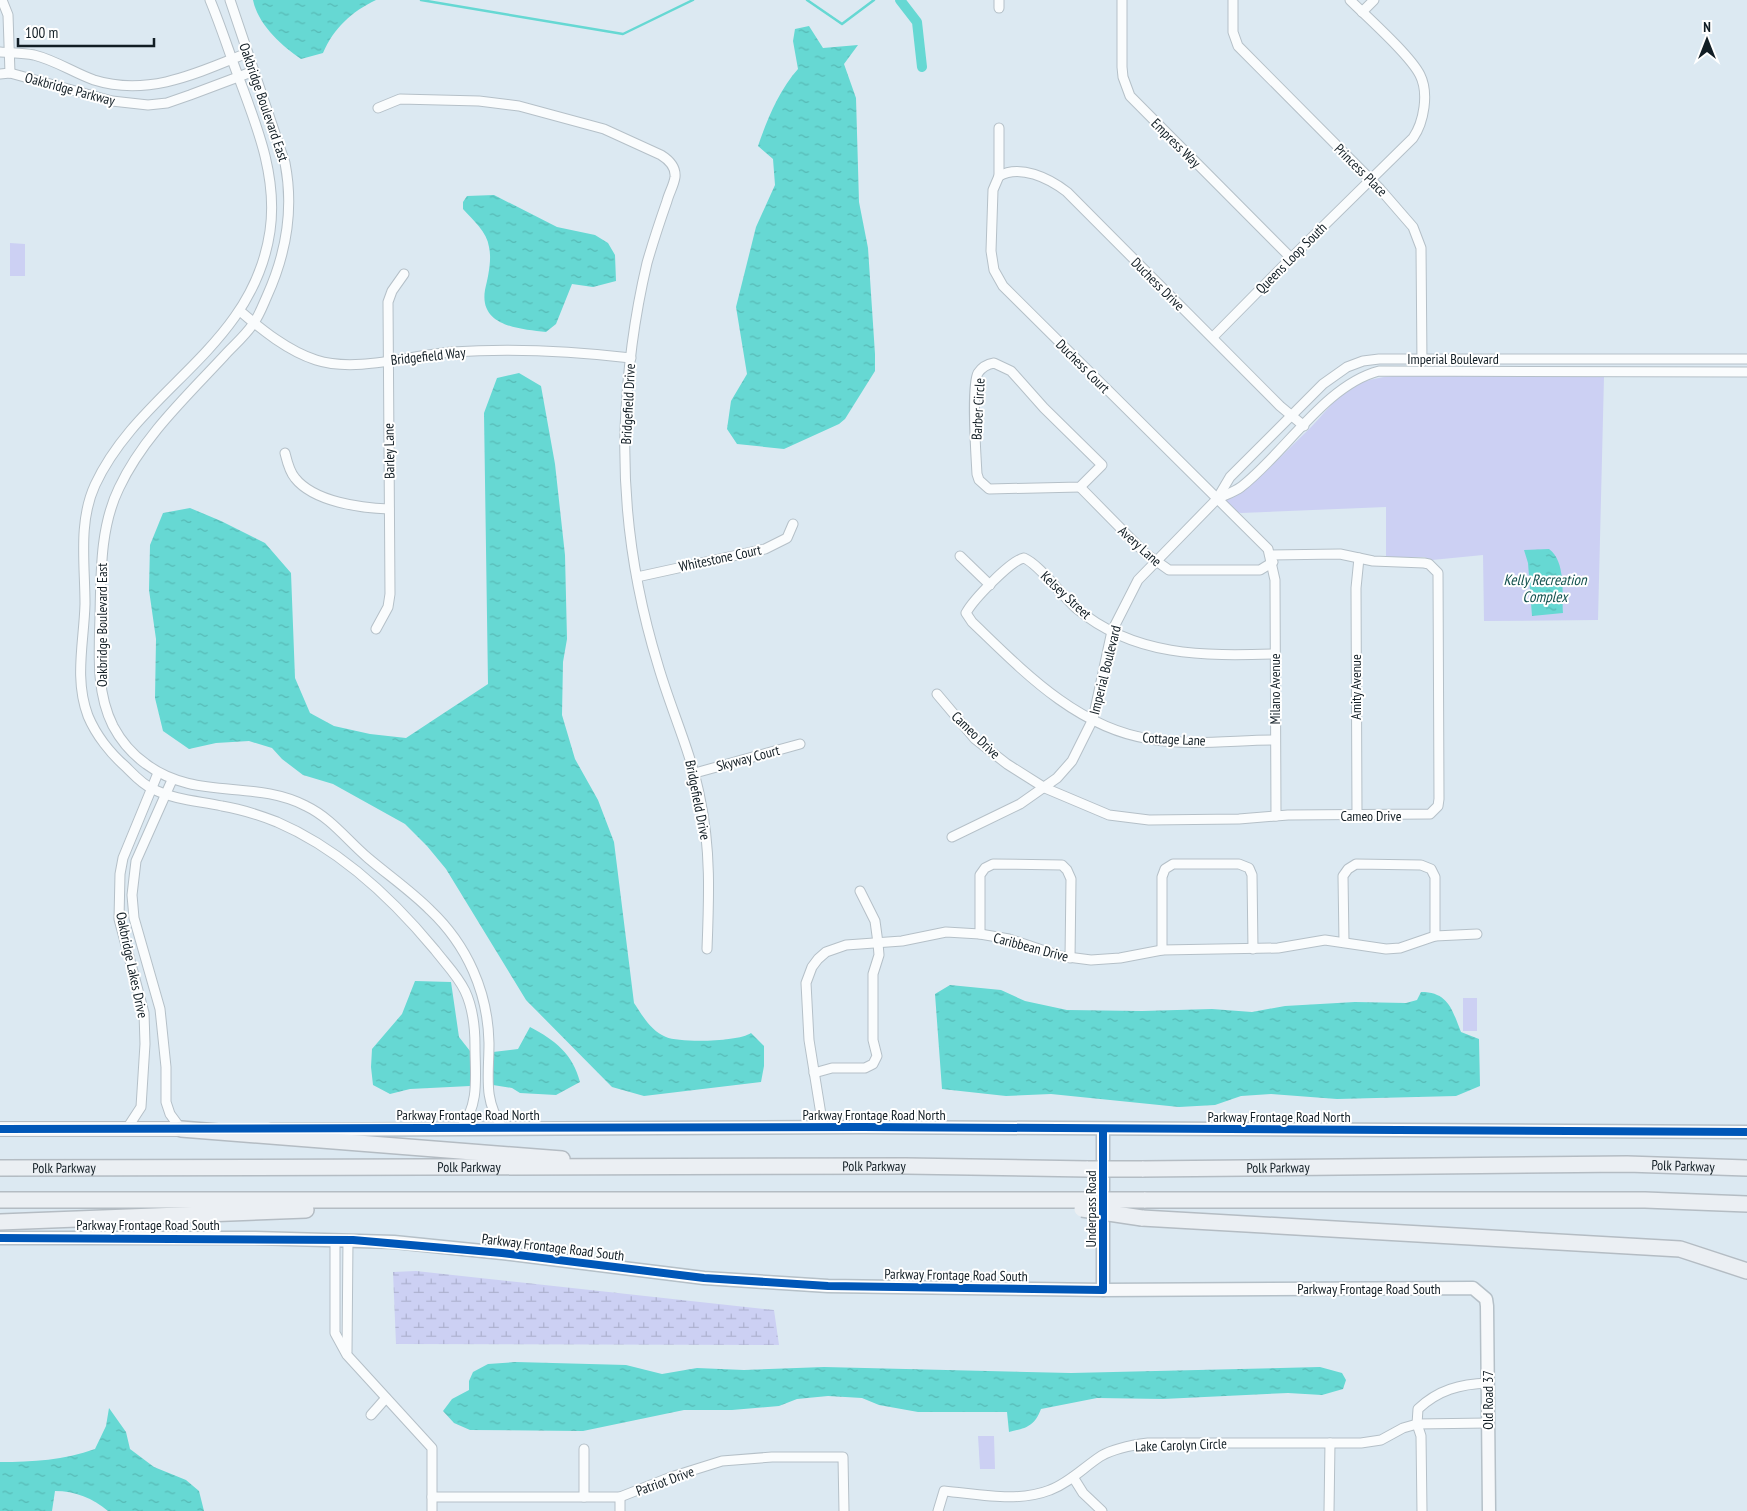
<svg xmlns="http://www.w3.org/2000/svg" width="1747" height="1511" font-family="'PT Sans Narrow',sans-serif">
	<defs>
		<pattern id="wetland-marsh" width="20" height="14" patternUnits="userSpaceOnUse" patternTransform="scale(1.25)"><rect width="20" height="14" fill="#ccd0f3"/><path d="M1 5h8M5 5V1M11 12h8M15 12V8" fill="none" stroke="#aeb2d0"/></pattern>
		<pattern id="water-ripples" width="26" height="14" patternUnits="userSpaceOnUse" patternTransform="scale(1.25)"><rect width="26" height="14" fill="#66d8d3"/><path d="M2 4q2-2 4 0t4 0M15 11q2-2 4 0t4 0" fill="none" stroke="#57b9b5"/></pattern>
	</defs>
	<rect width="100%" height="100%" fill="#dce9f2"/>
	<path fill="url(#wetland-marsh)" d="M 416,1271 L 774,1310 L 779,1345 L 396,1344 L 393,1272 Z"/>
	<g fill="#ccd0f3">
		<path d="M 10,243 L 25,244 L 25,276 L 10,276 Z"/>
		<path d="M 1401,375 L 1604,377 L 1598,620 L 1484,621 L 1483,555 L 1432,560 L 1424,557 L 1386,557 L 1386,507 L 1241,513 L 1237,512 L 1225,500 C 1256,485 1282,455 1306,432 C 1322,417 1334,398 1353,387 C 1368,378 1384,377 1401,375 Z"/>
		<rect x="1463" y="998" width="14" height="33"/>
		<path d="M 978,1436 L 994,1436 L 995,1469 L 980,1469 Z"/>
	</g>
	<g fill="url(#water-ripples)">
		<path d="M 253,0 L 376,0 C 351,12 334,28 323,53 L 301,59 C 282,46 258,25 253,0 Z"/>
		<path d="M 809,26 L 823,48 L 858,45 L 844,64 L 856,98 L 859,202 L 868,248 L 875,354 L 875,371 L 845,419 L 839,424 L 784,449 L 737,444 L 727,429 L 731,401 L 747,374 L 736,307 L 756,227 L 775,185 L 773,159 L 758,146 C 767,120 779,90 798,69 L 793,41 L 795,29 Z"/>
		<path d="M 494,195 L 557,227 L 595,235 L 608,243 L 615,255 L 616,281 L 593,287 L 572,284 L 556,324 L 546,332 C 519,329 479,326 485,290 C 488,277 492,260 489,247 C 487,232 473,220 463,209 L 463,202 L 467,196 Z"/>
		<path d="M 519,373 L 541,386 L 555,464 L 565,555 L 567,639 L 563,662 L 562,715 L 575,759 L 598,800 L 614,842 L 634,1003 C 642,1015 651,1031 666,1037 C 680,1043 738,1042 751,1033 L 764,1046 L 764,1066 L 761,1082 L 644,1096 L 612,1087 L 526,1000 L 446,869 L 427,846 L 405,824 L 333,784 L 303,775 L 282,759 L 272,748 L 249,741 L 216,743 L 189,749 L 163,731 L 155,698 L 156,639 L 149,590 L 150,545 L 163,513 L 190,508 L 221,521 L 265,543 L 291,573 L 295,678 L 310,713 L 334,726 L 370,734 L 406,738 L 488,684 L 484,413 L 497,378 Z"/>
		<path d="M 1549,549 C 1566,561 1562,594 1563,613 L 1532,616 L 1528,563 L 1524,550 Z"/>
		<path d="M 415,981 L 451,982 L 459,1037 L 470,1051 L 470,1086 L 410,1089 L 390,1094 L 373,1085 L 371,1067 L 372,1049 L 402,1014 Z"/>
		<path d="M 950,985 L 1001,990 L 1025,1001 L 1067,1010 L 1142,1011 L 1212,1009 L 1252,1012 L 1285,1006 L 1355,1002 L 1406,1003 L 1417,1000 L 1421,992 C 1448,992 1452,1009 1461,1032 L 1479,1039 L 1480,1086 L 1456,1096 L 1337,1099 L 1271,1094 L 1241,1096 L 1215,1105 L 1179,1107 L 1051,1094 L 1006,1096 L 942,1089 L 935,994 Z"/>
		<path d="M 530,1027 C 555,1040 573,1054 580,1082 L 556,1095 L 520,1093 L 512,1088 L 493,1085 L 493,1052 L 518,1049 Z"/>
		<path d="M 516,1362 L 626,1365 L 662,1374 L 697,1368 L 744,1370 L 824,1367 L 1071,1373 L 1320,1367 L 1342,1373 L 1346,1380 L 1343,1389 L 1322,1395 L 1288,1393 L 1163,1399 L 1097,1398 L 1041,1409 C 1034,1427 1026,1428 1009,1432 L 1007,1412 L 918,1412 L 879,1405 L 862,1398 L 828,1396 L 797,1399 L 779,1406 L 732,1410 L 684,1410 L 583,1431 L 470,1430 L 454,1423 L 443,1411 L 452,1399 L 469,1390 L 469,1381 L 473,1372 L 488,1364 Z"/>
		<path d="M 109,1408 L 126,1432 L 130,1449 L 154,1467 L 186,1480 L 199,1491 L 204,1511 L 108,1511 C 93,1498 75,1491 55,1491 L 52,1511 L 0,1511 L 0,1462 C 33,1462 64,1460 95,1449 L 106,1426 Z"/>
	</g>
	<g fill="none" stroke-linecap="round" stroke-linejoin="round">
		<g stroke="#66d8d3" stroke-width="2.5">
			<path d="M 421,0 L 623,34 L 693,0"/>
			<path d="M 807,0 L 842,24 L 874,0"/>
		</g>
		<path stroke="#66d8d3" stroke-width="10" d="M 900,0 L 917,22 L 922,67"/>
		<defs>
			<g id="street">
				<path d="M 2,0 L 8,15 L 10,73"/>
				<path d="M 210,0 C 220,24 228,49 237,73 C 256,124 278,176 270,231 C 253,348 140,388 95,485 C 78,522 85,564 85,604 C 84,642 74,679 88,716 C 96,735 111,754 126,767 C 134,775 143,785 153,789 C 175,800 199,801 222,806 C 241,809 259,815 277,822 C 340,849 392,898 435,950 C 445,963 458,976 465,991 C 473,1008 475,1027 475,1046 C 475,1075 480,1104 461,1128"/>
				<path d="M 230,0 L 285,163 C 294,209 286,254 267,296 C 263,305 259,316 253,324 C 245,336 233,346 224,356 C 186,397 143,437 119,488 C 100,527 101,573 100,616 C 99,654 96,692 113,726 C 121,741 132,754 146,764 C 195,801 254,779 306,806 C 331,818 347,840 368,858 C 388,875 411,891 430,910 C 467,945 488,992 489,1043 C 489,1076 483,1099 502,1127"/>
				<path d="M 1122,0 L 1122,67 L 1123,77 L 1130,96 L 1291,258"/>
				<path d="M 1233,0 L 1233,32 L 1238,46 L 1380,189 L 1413,227 L 1421,248 L 1422,362"/>
				<path d="M 999,8 L 999,0"/>
				<path d="M 1362,12 L 1374,0"/>
				<path d="M 0,52 C 11,53 23,53 34,55 C 55,60 74,73 94,80 C 148,97 198,73 247,53"/>
				<path d="M 0,74 L 10,73 L 112,101 L 148,105 L 167,103 L 190,95 L 254,71"/>
				<path d="M 378,108 L 400,99 L 479,101 L 519,106 L 604,129 L 661,155 C 669,160 676,167 675,177 C 674,185 669,193 667,201 C 660,221 653,242 647,263 C 634,318 627,374 625,430 C 623,509 635,590 658,665 C 671,710 691,752 700,798 C 711,849 709,898 707,949"/>
				<path d="M 999,128 L 999,176 L 993,190 L 991,251 L 994,270 L 1003,286 L 1268,549 L 1275,580 L 1276,816"/>
				<path d="M 999,176 C 1020,164 1049,178 1067,192 L 1280,406 L 1304,426"/>
				<path d="M 240,311 C 262,330 288,351 316,360 C 356,373 411,355 452,352 C 511,348 572,351 631,358"/>
				<path d="M 1213,337 L 1291,258 L 1413,138 C 1424,122 1429,93 1420,75 C 1410,55 1367,17 1350,0"/>
				<path d="M 994,363 L 1011,371 L 1044,408 L 1102,465 L 1080,487 L 989,489 L 979,480 L 977,474 C 976,455 971,386 978,373 C 982,367 988,364 994,363 Z"/>
				<path d="M 285,453 C 287,461 289,471 295,478 C 314,502 361,508 389,509"/>
				<path d="M 1080,487 L 1145,553 L 1169,570 L 1260,570 L 1273,562"/>
				<path d="M 1217,499 C 1225,495 1234,492 1241,487 C 1285,453 1325,385 1379,371 L 1747,372"/>
				<path d="M 960,556 L 990,585"/>
				<path d="M 637,577 L 765,549 L 787,538 L 793,524"/>
				<path d="M 376,629 L 388,607 L 390,594 L 388,302 L 392,291 L 404,274"/>
				<path d="M 1275,654 C 1204,656 1134,657 1076,608 C 1062,596 1039,564 1024,558 C 1011,560 973,600 966,613 L 972,622 C 1023,671 1077,728 1150,739 C 1190,746 1235,740 1275,740"/>
				<path d="M 937,694 L 975,739 L 1007,764 L 1045,788 L 1109,815 L 1149,820 L 1239,819 L 1288,815 L 1430,814 L 1438,806 L 1439,799 L 1438,573 L 1429,564 L 1424,563 L 1373,561 L 1340,554 L 1270,555"/>
				<path d="M 695,773 L 800,744"/>
				<path d="M 172,780 L 136,861 L 132,895 L 134,918 L 160,1009 L 166,1067 L 166,1102 L 170,1114 L 181,1129"/>
				<path d="M 1357,816 L 1356,588 L 1359,558"/>
				<path d="M 952,837 L 1020,804 L 1057,778 L 1072,761 L 1093,719 L 1112,631 L 1138,580 L 1217,499 L 1230,477 L 1323,384 L 1347,367 L 1363,361 L 1379,359 L 1747,359"/>
				<path d="M 980,934 L 980,875 L 985,868 L 993,864 L 1062,865 L 1067,870 L 1071,879 L 1070,958"/>
				<path d="M 1344,942 L 1343,876 L 1348,869 L 1356,864 L 1421,865 L 1431,869 L 1435,877 L 1435,936"/>
				<path d="M 1162,950 L 1162,877 L 1165,869 L 1173,864 L 1239,864 L 1249,868 L 1252,875 L 1253,949"/>
				<path d="M 814,1073 L 832,1068 L 865,1068 L 873,1064 L 877,1056 L 873,1040 L 873,974 L 879,955 L 878,943 L 875,921 L 860,891"/>
				<path d="M 823,1127 L 809,1040 L 806,983 L 812,967 L 818,959 L 826,952 L 846,945 L 902,941 L 946,932 L 980,934 L 1009,939 L 1060,956 L 1091,960 L 1120,958 L 1162,950 L 1278,948 L 1325,940 L 1386,949 L 1400,948 L 1435,936 L 1477,934"/>
				<path d="M 126,1130 L 141,1107 L 145,1044 L 144,1013 L 119,919 L 120,874 L 123,858 L 158,773"/>
				<path d="M 335,1240 L 335,1333 L 347,1355 L 432,1448 L 432,1511"/>
				<path d="M 347,1352 L 348,1240"/>
				<path d="M 371,1415 L 386,1398"/>
				<path d="M 584,1449 L 584,1497"/>
				<path d="M 1073,1477 L 1083,1493 L 1102,1511"/>
				<path d="M 432,1497 L 620,1497 L 671,1477 L 722,1461 L 772,1457 L 843,1457 L 844,1511"/>
				<path d="M 620,1497 L 620,1511"/>
				<path d="M 938,1511 L 944,1491 C 978,1494 1017,1503 1050,1490 C 1069,1483 1084,1467 1101,1456 C 1115,1448 1132,1445 1148,1443 L 1361,1443 L 1381,1440 L 1403,1428 L 1417,1424 L 1488,1423"/>
				<path d="M 1329,1511 L 1330,1443"/>
				<path d="M 1422,1511 L 1421,1436 L 1417,1424 L 1418,1409 C 1438,1390 1460,1384 1488,1383"/>
			</g>
			<g id="secondary">
				<path d="M 1103,1129 L 1103,1290"/>
				<path d="M 271,1130 L 863,1127 L 1747,1132"/>
				<path d="M 0,1238 L 255,1238 L 394,1242 L 502,1253 L 704,1278 L 828,1286 L 1103,1290 L 1473,1288 L 1486,1299 L 1487,1306 L 1489,1511"/>
			</g>
			<path id="primary" d="M 0,1129 L 181,1129"/>
			<g id="highway">
				<path d="M 181,1129 L 562,1159"/>
				<path id="s1" d="M 0,1168 L 906,1166 L 1088,1169"/>
				<path id="s2" d="M 1142,1169 L 1627,1164 L 1747,1168"/>
				<path d="M 0,1200 L 1086,1200"/>
				<path d="M 1144,1200 L 1645,1200 L 1747,1204"/>
				<path d="M 1142,1218 L 1680,1249 L 1747,1271"/>
				<path d="M 0,1222 L 306,1210"/>
			</g>
		</defs>
		<use href="#street" stroke="#b5c0c8" stroke-width="11"/>
		<use href="#secondary" stroke="#b5c0c8" stroke-width="15"/>
		<use href="#primary" stroke="#b4bcc3" stroke-width="16"/>
		<use href="#highway" stroke="#b4bcc3" stroke-width="18"/>
		<use href="#street" stroke="#fafcfd" stroke-width="9"/>
		<use href="#secondary" stroke="#f6f8fa" stroke-width="12"/>
		<use href="#primary" stroke="#f1f4f7" stroke-width="14"/>
		<use href="#highway" stroke="#ebeff3" stroke-width="15"/>
		<defs>
			<g id="highway-bridge">
				<path d="M 1088,1169 L 1142,1169"/>
				<path d="M 1086,1200 L 1144,1200"/>
				<path d="M 1082,1209 L 1142,1218"/>
			</g>
		</defs>
		<use href="#highway-bridge" stroke="#b4bcc3" stroke-width="18" stroke-linecap="butt"/>
		<use href="#highway-bridge" stroke="#ebeff3" stroke-width="15"/>
		<defs>
			<g id="cycleway">
				<path d="M 0,1129 L 863,1127 L 1747,1132"/>
				<path d="M 0,1238 L 353,1240 L 502,1253 L 704,1278 L 828,1286 L 1103,1290 L 1103,1129"/>
			</g>
		</defs>
		<use href="#cycleway" stroke="#fff" stroke-width="11"/>
		<use href="#cycleway" stroke="#0057b8" stroke-width="8"/>
	</g>
	<g text-anchor="middle" stroke-width="4" stroke-linejoin="round" paint-order="stroke">
		<g font-size="14" fill="#121e25" stroke="#fff">
			<text transform="translate(70 89) rotate(15)" y="5">Oakbridge Parkway</text>
			<text transform="translate(264 102) rotate(71)" y="5">Oakbridge Boulevard East</text>
			<text transform="translate(1176 143) rotate(45)" y="5">Empress Way</text>
			<text transform="translate(1361 170) rotate(45)" y="5">Princess Place</text>
			<text transform="translate(1291 258) rotate(-45)" y="5">Queens Loop South</text>
			<text transform="translate(1158 284) rotate(45)" y="5">Duchess Drive</text>
			<text transform="translate(428 356) rotate(-6)" y="5">Bridgefield Way</text>
			<text x="1453" y="364">Imperial Boulevard</text>
			<text transform="translate(1083 366) rotate(45)" y="5">Duchess Court</text>
			<text transform="translate(628 404) rotate(-87)" y="5">Bridgefield Drive</text>
			<text transform="translate(978 409) rotate(-87)" y="5">Barber Circle</text>
			<text transform="translate(389 451) rotate(-91)" y="5">Barley Lane</text>
			<text transform="translate(1140 546) rotate(42)" y="5">Avery Lane</text>
			<text transform="translate(720 558) rotate(-12)" y="5">Whitestone Court</text>
			<text transform="translate(1066 595) rotate(43)" y="5">Kelsey Street</text>
			<text transform="translate(102 625) rotate(-90)" y="5">Oakbridge Boulevard East</text>
			<text transform="translate(1105 670) rotate(-76)" y="5">Imperial Boulevard</text>
			<text transform="translate(1356 687) rotate(-90)" y="5">Amity Avenue</text>
			<text transform="translate(1275 689) rotate(-90)" y="5">Milano Avenue</text>
			<text transform="translate(976 735) rotate(44)" y="5">Cameo Drive</text>
			<text transform="translate(1174 739) rotate(3)" y="5">Cottage Lane</text>
			<text transform="translate(748 758) rotate(-15)" y="5">Skyway Court</text>
			<text transform="translate(698 800) rotate(79)" y="5">Bridgefield Drive</text>
			<text x="1371" y="821">Cameo Drive</text>
			<text transform="translate(1031 947) rotate(15)" y="5">Caribbean Drive</text>
			<text transform="translate(132 965) rotate(78)" y="5">Oakbridge Lakes Drive</text>
			<text x="468" y="1120">Parkway Frontage Road North</text>
			<text x="874" y="1120">Parkway Frontage Road North</text>
			<text x="1279" y="1122">Parkway Frontage Road North</text>
			<text dy="5" stroke="none"><textPath href="#s2" startOffset="541">Polk Parkway</textPath></text>
			<text dy="5" stroke="none"><textPath href="#s1" startOffset="874">Polk Parkway</textPath></text>
			<text dy="5" stroke="none"><textPath href="#s1" startOffset="64">Polk Parkway</textPath></text>
			<text dy="5" stroke="none"><textPath href="#s1" startOffset="469">Polk Parkway</textPath></text>
			<text dy="5" stroke="none"><textPath href="#s2" startOffset="136">Polk Parkway</textPath></text>
			<text transform="translate(1091 1209) rotate(-90)" y="5">Underpass Road</text>
			<text x="148" y="1230">Parkway Frontage Road South</text>
			<text transform="translate(553 1247) rotate(7)" y="5">Parkway Frontage Road South</text>
			<text transform="translate(956 1275) rotate(1)" y="5">Parkway Frontage Road South</text>
			<text x="1369" y="1294">Parkway Frontage Road South</text>
			<text transform="translate(1488 1400) rotate(-90)" y="5">Old Road 37</text>
			<text transform="translate(1181 1445) rotate(-2)" y="5">Lake Carolyn Circle</text>
			<text transform="translate(665 1481) rotate(-20)" y="5">Patriot Drive</text>
		</g>
		<g font-size="15" font-style="italic" fill="#14534f" stroke="#fff">
			<text x="1545" y="585">Kelly Recreation<tspan x="1545" dy="17">Complex</tspan></text>
		</g>
	</g>
	<g transform="translate(1707 40)" stroke="#ffffff" stroke-width="4" paint-order="stroke">
	<path d="M0-4L9 19L0 12L-9 19Z" fill="#121e25"/>
	<text y="-8" font-size="14" font-weight="bold" text-anchor="middle" fill="#121e25">N</text>
	</g>
	<path d="M18 38v8h136v-8" fill="none" stroke="#121e25" stroke-width="2.5"/>
	<text x="25" y="38" font-size="15" fill="#121e25" stroke="#ffffff" stroke-width="4" paint-order="stroke">100 m</text>
</svg>
